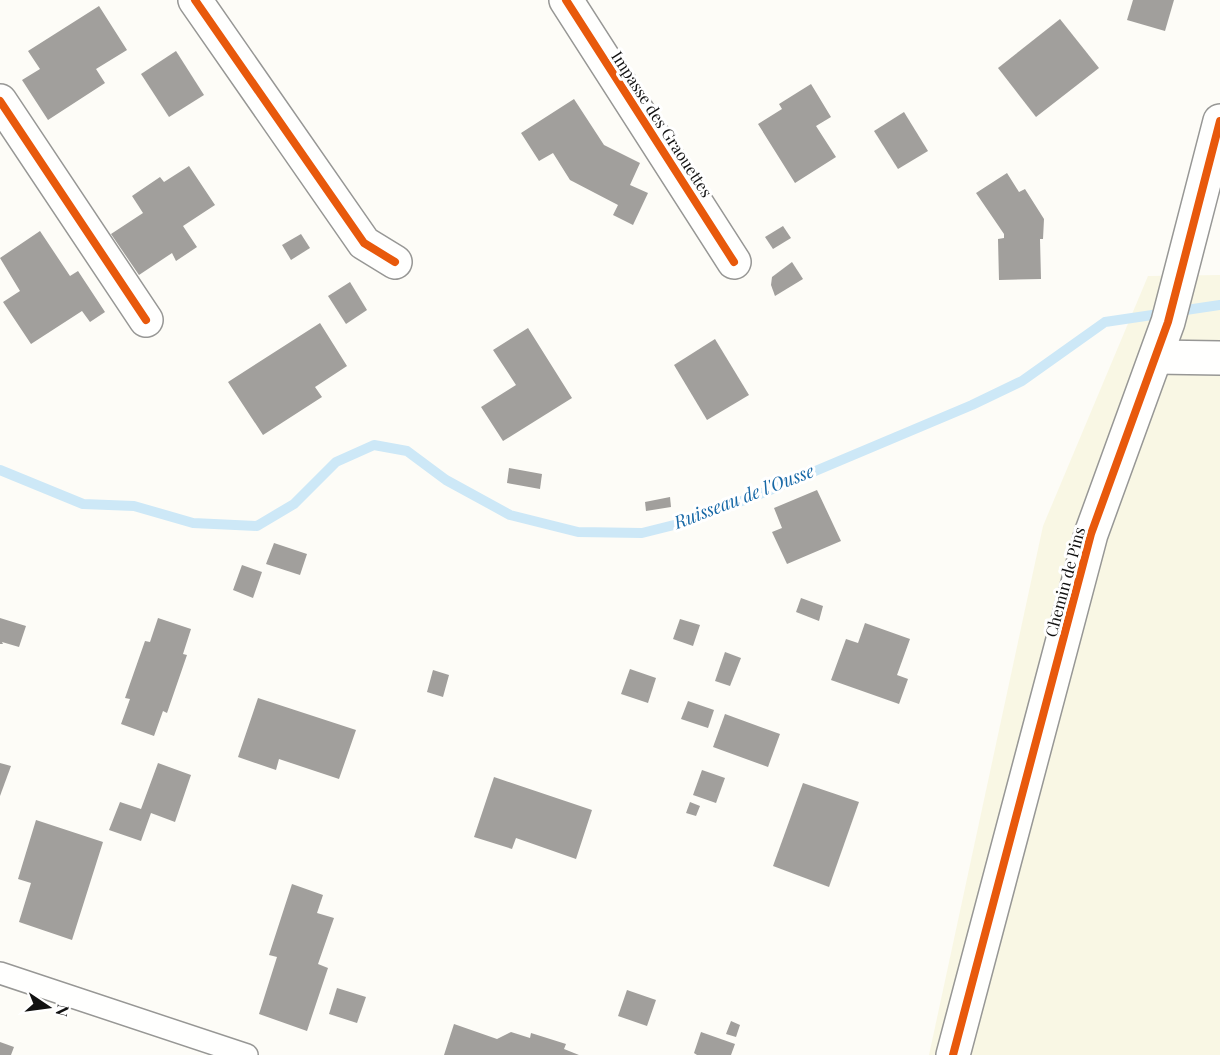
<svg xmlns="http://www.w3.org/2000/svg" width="1220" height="1055" font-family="'Playfair Display',serif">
	<rect width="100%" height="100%" fill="#fdfcf7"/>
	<path fill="#f9f7e4" d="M 1220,275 L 1220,1055 L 929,1055 L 1043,526 L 1148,276 Z"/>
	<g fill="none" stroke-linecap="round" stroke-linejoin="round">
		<path stroke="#cde8f7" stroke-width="10" d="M 0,470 L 83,504 L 134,506 L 193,523 L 257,526 L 294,504 L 336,462 L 374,445 L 407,451 L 446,480 L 510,515 L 578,532 L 642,533 L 690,521 L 775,488 L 972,405 L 1022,381 L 1105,322 L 1220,305"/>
	</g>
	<g fill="#a19f9c">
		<path d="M 1133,0 L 1174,0 L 1165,31 L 1127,20 Z"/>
		<path d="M 99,6 L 127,50 L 96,69 L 105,83 L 48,120 L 22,80 L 40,69 L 28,51 Z"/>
		<path d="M 1060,19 L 1099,68 L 1036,117 L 998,68 Z"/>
		<path d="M 176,51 L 204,95 L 169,117 L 141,74 Z"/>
		<path d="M 811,84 L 831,117 L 816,126 L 836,157 L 795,183 L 758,124 L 782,109 L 779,104 Z"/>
		<path d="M 574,99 L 604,145 L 640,163 L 630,185 L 648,193 L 633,225 L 613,215 L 618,205 L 570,180 L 553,153 L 539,161 L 521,133 Z"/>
		<path d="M 904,112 L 928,151 L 898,169 L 874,131 Z"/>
		<path d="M 189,166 L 215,205 L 183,226 L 197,247 L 176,261 L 172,253 L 139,275 L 111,234 L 143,213 L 132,196 L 160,177 L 164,182 Z"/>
		<path d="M 1007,173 L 1019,192 L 1025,189 L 1044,219 L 1043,239 L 1040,239 L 1041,279 L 999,280 L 998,239 L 1004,238 L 1004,234 L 976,193 Z"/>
		<path d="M 783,226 L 791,238 L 773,249 L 765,237 Z"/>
		<path d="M 40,231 L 70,276 L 78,271 L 105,312 L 90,322 L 82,311 L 31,344 L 3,302 L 20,291 L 0,258 Z"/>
		<path d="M 301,234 L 310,248 L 291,260 L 282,245 Z"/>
		<path d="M 792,262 L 803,279 L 775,296 L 771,285 L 772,277 Z"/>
		<path d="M 350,282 L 367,310 L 346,324 L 328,296 Z"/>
		<path d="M 320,323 L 347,366 L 315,387 L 322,397 L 263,435 L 228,382 Z"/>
		<path d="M 528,328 L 572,398 L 503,441 L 481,407 L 516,385 L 493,350 Z"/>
		<path d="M 715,339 L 749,395 L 707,420 L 674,365 Z"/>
		<path d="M 509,468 L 542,474 L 540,489 L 507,483 Z"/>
		<path d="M 817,490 L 841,541 L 787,564 L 772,532 L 782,528 L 774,508 Z"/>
		<path d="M 670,497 L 671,507 L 646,511 L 645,502 Z"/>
		<path d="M 274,543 L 307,554 L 300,575 L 266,564 Z"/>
		<path d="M 242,565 L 262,572 L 253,598 L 233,590 Z"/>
		<path d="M 801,598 L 823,606 L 819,621 L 796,612 Z"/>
		<path d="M 0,618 L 26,626 L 19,647 L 2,642 L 3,644 L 0,644 Z"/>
		<path d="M 158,618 L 191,629 L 183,654 L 187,655 L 167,713 L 163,711 L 154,736 L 121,724 L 130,699 L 125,698 L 145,641 L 150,642 Z"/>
		<path d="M 680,619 L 700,625 L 693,646 L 673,639 Z"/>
		<path d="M 865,623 L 910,639 L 897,675 L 908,679 L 899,704 L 831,680 L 846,639 L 858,643 Z"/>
		<path d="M 725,652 L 741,658 L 730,686 L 715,681 Z"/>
		<path d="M 630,669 L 656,678 L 648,703 L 621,694 Z"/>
		<path d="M 433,670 L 449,675 L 443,697 L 427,692 Z"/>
		<path d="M 258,698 L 356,730 L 339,779 L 279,759 L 276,770 L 238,757 Z"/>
		<path d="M 688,701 L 714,710 L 708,728 L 681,719 Z"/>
		<path d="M 725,714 L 780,734 L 768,767 L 713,747 Z"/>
		<path d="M 0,763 L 11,766 L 0,796 Z"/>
		<path d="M 158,763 L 191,775 L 175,822 L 151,813 L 141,841 L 109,830 L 120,802 L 141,809 Z"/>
		<path d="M 702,770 L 725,778 L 716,803 L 693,795 Z"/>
		<path d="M 494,777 L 592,810 L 576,859 L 516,838 L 512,849 L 474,837 Z"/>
		<path d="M 803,783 L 859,802 L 829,887 L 773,866 Z"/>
		<path d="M 690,802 L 700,806 L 696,816 L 686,813 Z"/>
		<path d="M 36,820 L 103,842 L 72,940 L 19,922 L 31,883 L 18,879 Z"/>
		<path d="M 292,884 L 323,895 L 317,913 L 334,918 L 318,964 L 328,968 L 307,1031 L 259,1014 L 277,957 L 269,955 Z"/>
		<path d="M 337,988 L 366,997 L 357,1023 L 329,1014 Z"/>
		<path d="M 627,990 L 656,1000 L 647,1026 L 618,1016 Z"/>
		<path d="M 731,1021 L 740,1025 L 736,1037 L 726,1034 Z"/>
		<path d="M 454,1024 L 497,1039 L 511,1032 L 530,1038 L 531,1033 L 566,1044 L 564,1049 L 579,1055 L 444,1055 Z"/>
		<path d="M 701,1032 L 735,1044 L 731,1055 L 697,1055 L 694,1053 Z"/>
		<path d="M 0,1042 L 14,1047 L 11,1055 L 0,1055 Z"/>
	</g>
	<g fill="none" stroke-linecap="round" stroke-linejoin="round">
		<defs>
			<path id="service" d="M 0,973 L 247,1055"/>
			<g id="minor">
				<path d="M 195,0 L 364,243 L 395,262"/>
				<path d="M 566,0 L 734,262"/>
				<path d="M 0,101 L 146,320"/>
				<path d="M 1156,357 L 1220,358"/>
			</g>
			<path id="tertiary" d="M 953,1055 L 1091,534 L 1168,322 L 1220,121"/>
		</defs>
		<use href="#service" stroke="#979795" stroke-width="24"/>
		<use href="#minor" stroke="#979795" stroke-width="36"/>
		<use href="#tertiary" stroke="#979795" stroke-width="36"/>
		<use href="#service" stroke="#fffffe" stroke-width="21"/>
		<use href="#minor" stroke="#fffffe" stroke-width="33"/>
		<use href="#tertiary" stroke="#fffffe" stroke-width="33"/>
		<defs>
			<g id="cycleway">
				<path d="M 195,0 L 364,243 L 395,262"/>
				<path d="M 566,0 L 734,262"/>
				<path d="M 0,101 L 146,320"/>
				<path d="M 953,1055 L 1091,534 L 1168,322 L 1220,121"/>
			</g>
		</defs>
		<use href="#cycleway" stroke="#fff" stroke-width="11"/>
		<use href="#cycleway" stroke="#e8590c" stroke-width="8"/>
	</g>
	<g text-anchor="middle" stroke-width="6" stroke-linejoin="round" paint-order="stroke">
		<g font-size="16" fill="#111" stroke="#fff">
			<text transform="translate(662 124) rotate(57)" y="6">Impasse des Graouettes</text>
			<text transform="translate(1065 582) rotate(-75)" y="6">Chemin de Pins</text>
		</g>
		<g font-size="18" font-style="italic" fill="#1768a6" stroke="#fff">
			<text transform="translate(744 497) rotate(-21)" y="6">Ruisseau de l'Ousse</text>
		</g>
	</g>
	<g transform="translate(48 1007) rotate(103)" stroke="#ffffff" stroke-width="4.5" paint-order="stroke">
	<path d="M0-4.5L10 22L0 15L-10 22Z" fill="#111111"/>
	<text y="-9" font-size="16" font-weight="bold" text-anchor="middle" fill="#111111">N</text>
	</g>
</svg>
